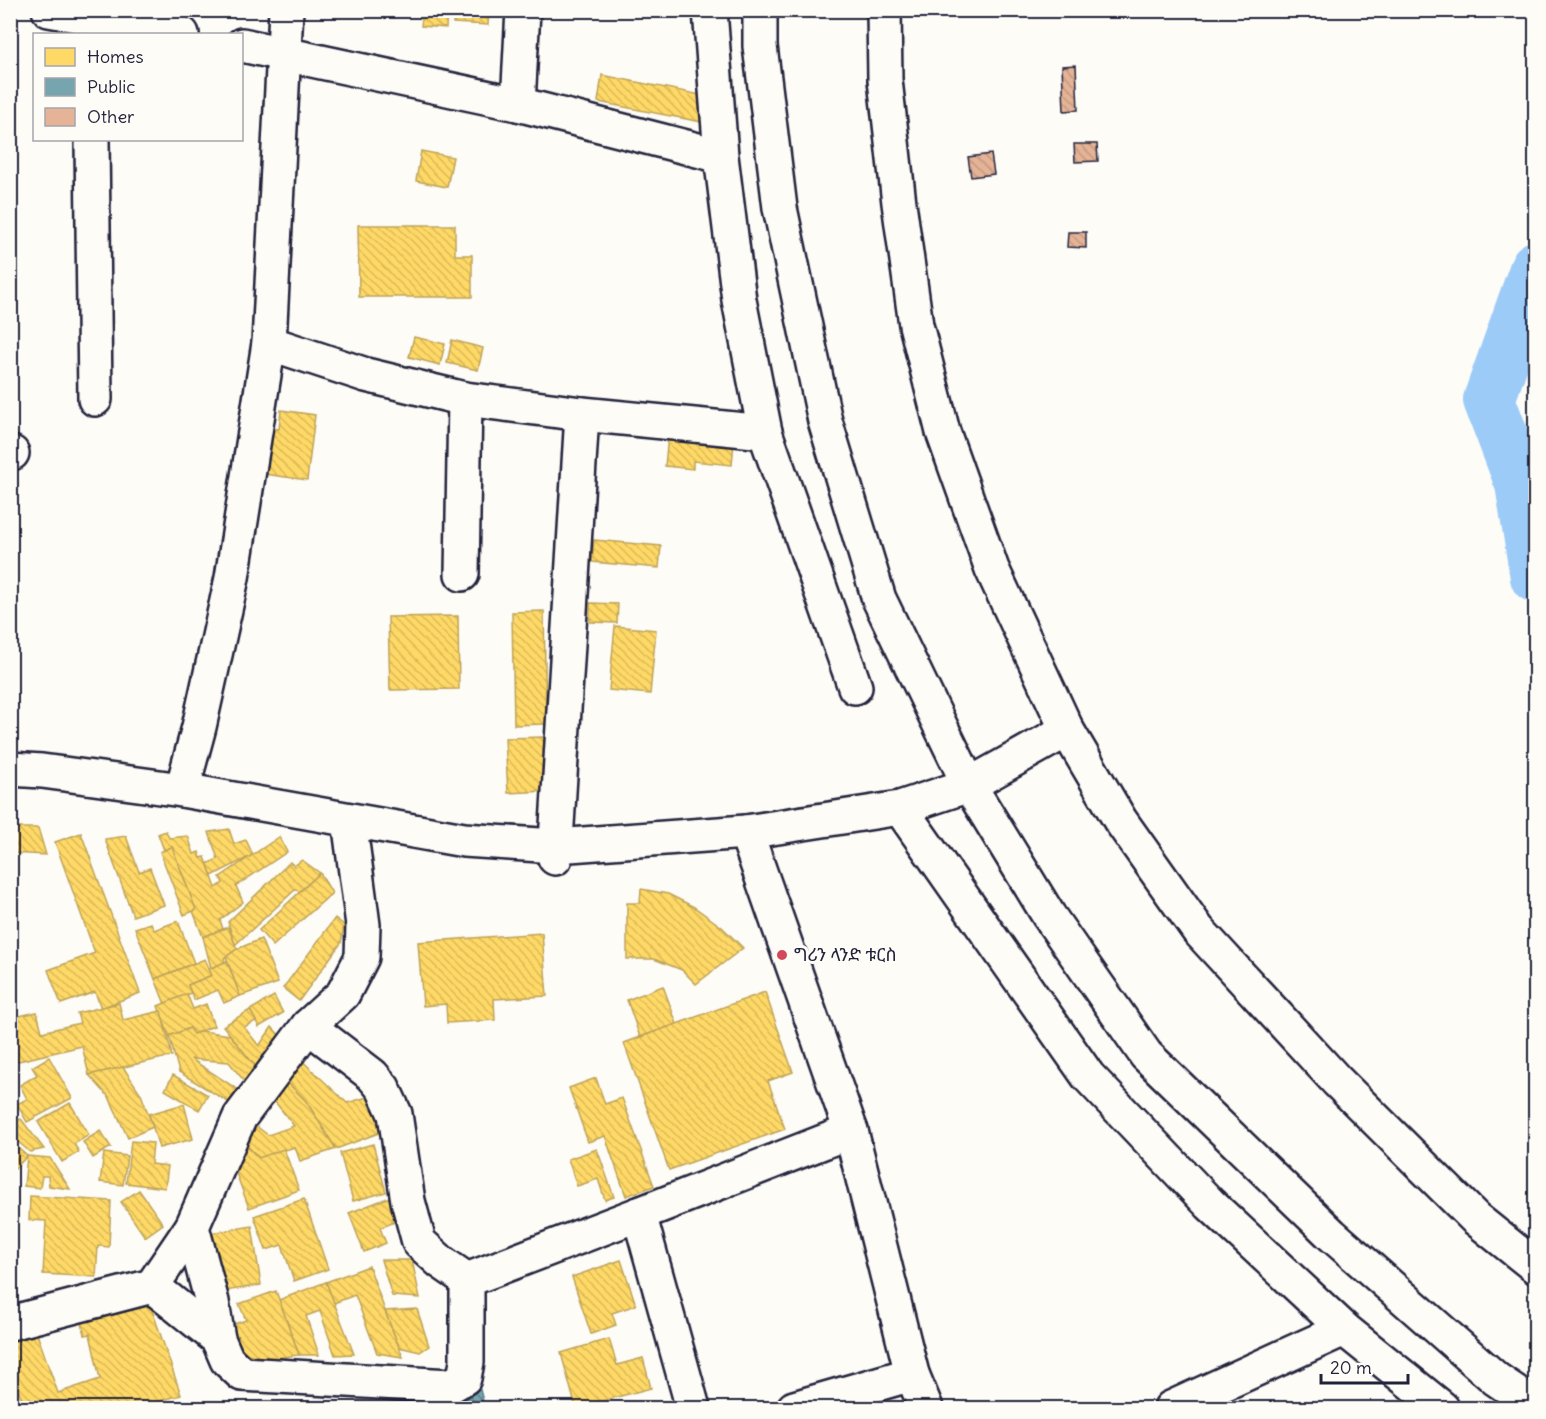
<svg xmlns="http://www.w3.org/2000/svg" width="1546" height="1419" font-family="Delius,'Noto Sans Ethiopic',sans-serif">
	<defs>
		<pattern id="homes-back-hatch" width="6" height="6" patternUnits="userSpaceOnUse" patternTransform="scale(1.5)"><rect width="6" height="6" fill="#ffd966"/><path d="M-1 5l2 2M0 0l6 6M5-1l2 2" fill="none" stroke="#daba59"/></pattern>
		<pattern id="public-back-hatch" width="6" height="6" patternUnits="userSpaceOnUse" patternTransform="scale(1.5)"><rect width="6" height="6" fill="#76a5af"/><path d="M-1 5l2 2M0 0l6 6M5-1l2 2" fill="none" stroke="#608690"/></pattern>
		<pattern id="building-back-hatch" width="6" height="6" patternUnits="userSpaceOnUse" patternTransform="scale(1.5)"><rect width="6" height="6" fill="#e5b396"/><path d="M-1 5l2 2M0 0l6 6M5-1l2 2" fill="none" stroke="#c49a82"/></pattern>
	</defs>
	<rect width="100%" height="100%" fill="#fdfcf7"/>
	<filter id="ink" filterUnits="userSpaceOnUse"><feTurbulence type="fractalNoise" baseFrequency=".0167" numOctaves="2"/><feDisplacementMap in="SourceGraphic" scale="12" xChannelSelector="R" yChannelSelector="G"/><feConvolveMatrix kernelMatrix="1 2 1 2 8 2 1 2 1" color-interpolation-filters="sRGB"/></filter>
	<g filter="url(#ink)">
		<g fill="url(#homes-back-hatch)" stroke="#bda259" stroke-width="1.5">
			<path d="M 423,10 L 447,10 L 446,28 L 421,26 Z"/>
			<path d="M 453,10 L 489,10 L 488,25 L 453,23 Z"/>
			<path d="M 602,75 L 701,95 L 702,122 L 598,102 Z"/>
			<path d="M 421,151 L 453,157 L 447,187 L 416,181 Z"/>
			<path d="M 358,225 L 455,225 L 455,255 L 472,255 L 472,297 L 359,297 Z"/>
			<path d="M 414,337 L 445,344 L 440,365 L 409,357 Z"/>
			<path d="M 452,340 L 483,348 L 478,370 L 447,363 Z"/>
			<path d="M 281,410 L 315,415 L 307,480 L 257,473 L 263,427 L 279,429 Z"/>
			<path d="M 668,435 L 734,441 L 732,465 L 693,461 L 693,469 L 665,466 Z"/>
			<path d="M 594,540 L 661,546 L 659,568 L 592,562 Z"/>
			<path d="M 590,603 L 618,604 L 617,623 L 590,622 Z"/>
			<path d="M 544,611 L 546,724 L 514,725 L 512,612 Z"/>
			<path d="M 458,616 L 459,689 L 390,690 L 388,617 Z"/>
			<path d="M 615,626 L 656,630 L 650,694 L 609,690 Z"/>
			<path d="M 545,737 L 547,791 L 508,793 L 505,738 Z"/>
			<path d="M 10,828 L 38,828 L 46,855 L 10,853 Z"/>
			<path d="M 229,829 L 234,844 L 246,840 L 253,855 L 212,876 L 207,864 L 218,859 L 209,832 Z"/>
			<path d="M 166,831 L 169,838 L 188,836 L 194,854 L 199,852 L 201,858 L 205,857 L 216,888 L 223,883 L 220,877 L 279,837 L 287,852 L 236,886 L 243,902 L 220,920 L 223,929 L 203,937 L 193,911 L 196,910 L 172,847 L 164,850 L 158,834 Z"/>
			<path d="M 81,833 L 140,993 L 101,1008 L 95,992 L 61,1004 L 48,970 L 95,953 L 55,842 Z"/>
			<path d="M 126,836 L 139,872 L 150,868 L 164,905 L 133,916 L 105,839 Z"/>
			<path d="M 172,847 L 196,910 L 184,915 L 160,852 Z"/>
			<path d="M 302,860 L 320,873 L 299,892 L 296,889 L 235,945 L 228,922 L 290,862 L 294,866 Z"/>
			<path d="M 320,873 L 332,893 L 273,946 L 259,930 Z"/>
			<path d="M 641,889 L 668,894 L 694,907 L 722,927 L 743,948 L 696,984 L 682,970 L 654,959 L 627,959 L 627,903 L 640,903 Z"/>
			<path d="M 335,918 L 344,925 L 341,943 L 299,1001 L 283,988 Z"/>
			<path d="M 178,921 L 194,963 L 155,979 L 135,928 L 151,923 L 154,930 Z"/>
			<path d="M 228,927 L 237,949 L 224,958 L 225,962 L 211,968 L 203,937 Z"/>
			<path d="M 542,933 L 547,996 L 494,999 L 495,1020 L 447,1023 L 446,1004 L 423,1006 L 418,942 Z"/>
			<path d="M 261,939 L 278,983 L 240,996 L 226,957 L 237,949 Z"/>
			<path d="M 205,959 L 212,975 L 188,985 L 191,993 L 165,1004 L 155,979 Z"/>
			<path d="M 227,961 L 240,996 L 224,1003 L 218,990 L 194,1000 L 188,985 L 212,975 L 209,969 Z"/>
			<path d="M 663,986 L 677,1024 L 640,1037 L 627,1000 Z"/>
			<path d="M 765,992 L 793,1072 L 768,1081 L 785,1129 L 669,1170 L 624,1043 Z"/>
			<path d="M 187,994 L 193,1009 L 206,1004 L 214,1026 L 193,1034 L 190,1028 L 169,1036 L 158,1006 Z"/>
			<path d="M 274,996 L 283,1013 L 259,1027 L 250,1010 Z"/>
			<path d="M 119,1003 L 123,1020 L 161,1011 L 172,1056 L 89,1075 L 82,1046 L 10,1063 L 10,1018 L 37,1012 L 42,1032 L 80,1023 L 77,1013 Z"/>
			<path d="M 250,1010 L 256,1021 L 244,1027 L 259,1046 L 272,1027 L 283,1039 L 259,1071 L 223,1026 Z"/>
			<path d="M 190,1028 L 193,1034 L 202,1031 L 230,1035 L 259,1071 L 248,1086 L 229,1062 L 191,1059 L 240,1091 L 233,1105 L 179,1072 L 169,1036 Z"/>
			<path d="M 295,1054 L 347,1103 L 371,1096 L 384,1131 L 336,1149 L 306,1101 L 280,1075 Z"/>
			<path d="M 49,1057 L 72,1098 L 27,1122 L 17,1104 L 27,1099 L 20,1085 L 37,1075 L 32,1067 Z"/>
			<path d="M 123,1067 L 141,1094 L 153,1127 L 128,1138 L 109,1097 L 89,1075 Z"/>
			<path d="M 173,1075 L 208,1095 L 199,1110 L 165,1090 Z"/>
			<path d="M 280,1075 L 306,1101 L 336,1149 L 300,1161 L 295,1147 L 259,1158 L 238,1136 L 248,1120 L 268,1135 L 294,1126 L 268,1093 Z"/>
			<path d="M 596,1078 L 605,1104 L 622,1098 L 654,1186 L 626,1196 L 605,1136 L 588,1142 L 569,1088 Z"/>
			<path d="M 70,1103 L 89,1135 L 74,1144 L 79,1152 L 62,1162 L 38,1122 Z"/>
			<path d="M 184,1104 L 193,1139 L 159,1148 L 149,1114 Z"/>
			<path d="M 21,1119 L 44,1149 L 30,1152 L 10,1135 L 10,1124 Z"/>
			<path d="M 100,1131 L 111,1147 L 93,1158 L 83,1142 Z"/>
			<path d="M 10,1141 L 27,1156 L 10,1174 Z"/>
			<path d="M 131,1141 L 153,1143 L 151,1164 L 168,1166 L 165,1188 L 126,1183 Z"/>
			<path d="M 373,1144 L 386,1192 L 353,1201 L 340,1153 Z"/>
			<path d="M 246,1145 L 259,1158 L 284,1149 L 299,1190 L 249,1208 L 236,1173 Z"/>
			<path d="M 597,1149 L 614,1197 L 605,1200 L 598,1179 L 577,1186 L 568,1159 Z"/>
			<path d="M 104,1153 L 127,1156 L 123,1185 L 100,1182 Z"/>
			<path d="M 27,1156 L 50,1158 L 70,1189 L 49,1186 L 48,1176 L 42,1176 L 40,1188 L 24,1186 Z"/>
			<path d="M 139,1190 L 163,1224 L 145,1237 L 121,1202 Z"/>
			<path d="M 30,1196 L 111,1201 L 109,1247 L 98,1246 L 96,1277 L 43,1274 L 46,1221 L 29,1220 Z"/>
			<path d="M 390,1197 L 399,1220 L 380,1228 L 386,1243 L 364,1252 L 349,1213 Z"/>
			<path d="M 304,1199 L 328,1269 L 294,1281 L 282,1245 L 266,1250 L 254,1216 Z"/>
			<path d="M 252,1226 L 261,1285 L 220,1292 L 210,1233 Z"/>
			<path d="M 381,1260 L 412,1260 L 420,1298 L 392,1296 Z"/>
			<path d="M 621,1260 L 636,1305 L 612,1313 L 616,1325 L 591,1334 L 572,1277 Z"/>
			<path d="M 369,1266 L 385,1311 L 403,1357 L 377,1353 L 355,1295 L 334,1303 L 326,1282 Z"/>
			<path d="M 326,1282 L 354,1354 L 335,1355 L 320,1311 L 306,1316 L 319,1355 L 299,1355 L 279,1300 Z"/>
			<path d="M 276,1291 L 299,1355 L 268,1359 L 247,1354 L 233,1341 L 228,1326 L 246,1320 L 239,1304 Z"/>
			<path d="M 147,1295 L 181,1395 L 134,1408 L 25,1408 L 10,1367 L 10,1340 L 36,1331 L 58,1393 L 100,1379 L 90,1334 L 85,1335 L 81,1319 Z"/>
			<path d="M 417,1309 L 429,1346 L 420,1352 L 399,1347 L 385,1311 Z"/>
			<path d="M 609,1339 L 617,1365 L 643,1358 L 651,1388 L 576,1408 L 561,1353 Z"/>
		</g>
		<path fill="url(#public-back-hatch)" stroke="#5d7e8c" stroke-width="1.5" d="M 479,1386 L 483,1401 L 452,1408 L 404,1408 L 403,1404 Z"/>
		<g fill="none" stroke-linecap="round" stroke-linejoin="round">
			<path stroke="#9ccbf7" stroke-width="52" d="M 1536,267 L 1489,400 L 1521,484 L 1536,577"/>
		</g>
		<g fill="url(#building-back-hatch)" stroke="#22223b" stroke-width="1.5">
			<path d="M 1076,65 L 1078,110 L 1064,111 L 1062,66 Z"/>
			<path d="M 1074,144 L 1097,144 L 1098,161 L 1075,162 Z"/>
			<path d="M 991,154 L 994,174 L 971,177 L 968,157 Z"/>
			<path d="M 1068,232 L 1086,232 L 1086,248 L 1067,247 Z"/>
		</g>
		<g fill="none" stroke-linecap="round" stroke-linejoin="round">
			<defs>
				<g id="street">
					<path d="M 49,10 L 182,34"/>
					<path d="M 710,10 L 721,156 L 739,300 L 765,432 L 855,687"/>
					<path d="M 242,45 L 518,104 L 721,156"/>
					<path d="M 518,104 L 523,10"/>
					<path d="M 92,140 L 95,399"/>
					<path d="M 269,343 L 286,10"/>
					<path d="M 10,453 L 12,453"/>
					<path d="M 462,574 L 465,399"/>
					<path d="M 182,790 L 199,727 L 232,578 L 269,343 L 366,375 L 465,399 L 582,414"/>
					<path d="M 900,808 L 1088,1076 L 1210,1204 L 1344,1329 L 1442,1408"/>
					<path d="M 349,820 L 363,925 L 362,957 L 343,994 L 308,1026 L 240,1117 L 192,1227 L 212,1302 L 218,1339 L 227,1360 L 242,1374 L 450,1386 L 464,1378 L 467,1362 L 467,1280 L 639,1214"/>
					<path d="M 746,832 L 851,1131 L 912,1374 L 926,1408"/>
					<path d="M 555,858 L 582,414 L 765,432"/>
					<path d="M 308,1026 L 372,1075 L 383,1088 L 395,1114 L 408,1201 L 419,1242 L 441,1262 L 467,1280"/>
					<path d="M 152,1286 L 218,1339"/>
					<path d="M 10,1323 L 152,1286 L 192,1227"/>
					<path d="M 693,1408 L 639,1214 L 851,1131"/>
					<path d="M 794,1408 L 912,1374"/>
					<path d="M 1171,1408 L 1344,1329"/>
				</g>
				<g id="secondary">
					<path d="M 760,10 L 760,46 L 780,208 L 825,421 L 879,599 L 969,785 L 1049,916 L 1146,1055 L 1332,1235 L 1496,1379 L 1536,1406"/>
					<path d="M 884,10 L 885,80 L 899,203 L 916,325 L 943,432 L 992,569 L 1067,730 L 1120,820 L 1198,930 L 1337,1081 L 1475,1218 L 1536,1267"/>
					<path d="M 10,769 L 42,771 L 182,790 L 464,840 L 556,846 L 746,832 L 900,808 L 969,785 L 1067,730"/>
				</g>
			</defs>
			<use href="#street" stroke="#22223b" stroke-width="38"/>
			<use href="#secondary" stroke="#22223b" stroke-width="38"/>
			<use href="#street" stroke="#fdfcf7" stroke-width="33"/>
			<use href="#secondary" stroke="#fdfcf7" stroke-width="33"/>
		</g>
	</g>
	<circle fill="#d1495b" stroke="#fdfcf7" stroke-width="2" cx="782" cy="955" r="6"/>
	<g text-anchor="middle" stroke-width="6" stroke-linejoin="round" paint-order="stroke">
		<g font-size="18" fill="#22223b" stroke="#fdfcf7" text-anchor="start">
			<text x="794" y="961">ግሪን ላንድ ቱርስ</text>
		</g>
	</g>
	<rect width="1546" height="1419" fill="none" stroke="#fdfcf7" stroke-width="36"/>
	<rect x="18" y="18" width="1510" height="1383" fill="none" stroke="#22223b" stroke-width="2" filter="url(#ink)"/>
	<rect x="33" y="33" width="210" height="108" fill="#fdfcf7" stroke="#a5a5ac" stroke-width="1.5"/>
	<rect x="45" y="48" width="30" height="18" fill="#ffd966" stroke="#a5a5ac" stroke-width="1.5"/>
	<text x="87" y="63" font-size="18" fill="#22223b">Homes</text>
	<rect x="45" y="78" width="30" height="18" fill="#76a5af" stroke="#a5a5ac" stroke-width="1.5"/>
	<text x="87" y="93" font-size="18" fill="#22223b">Public</text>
	<rect x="45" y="108" width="30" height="18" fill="#e5b396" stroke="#a5a5ac" stroke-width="1.5"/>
	<text x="87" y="123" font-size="18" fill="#22223b">Other</text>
	<path d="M1321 1374v9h87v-9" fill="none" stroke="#22223b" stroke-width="3"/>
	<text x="1330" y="1374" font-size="18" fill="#22223b" stroke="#fdfcf7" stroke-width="4.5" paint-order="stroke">20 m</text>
</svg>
